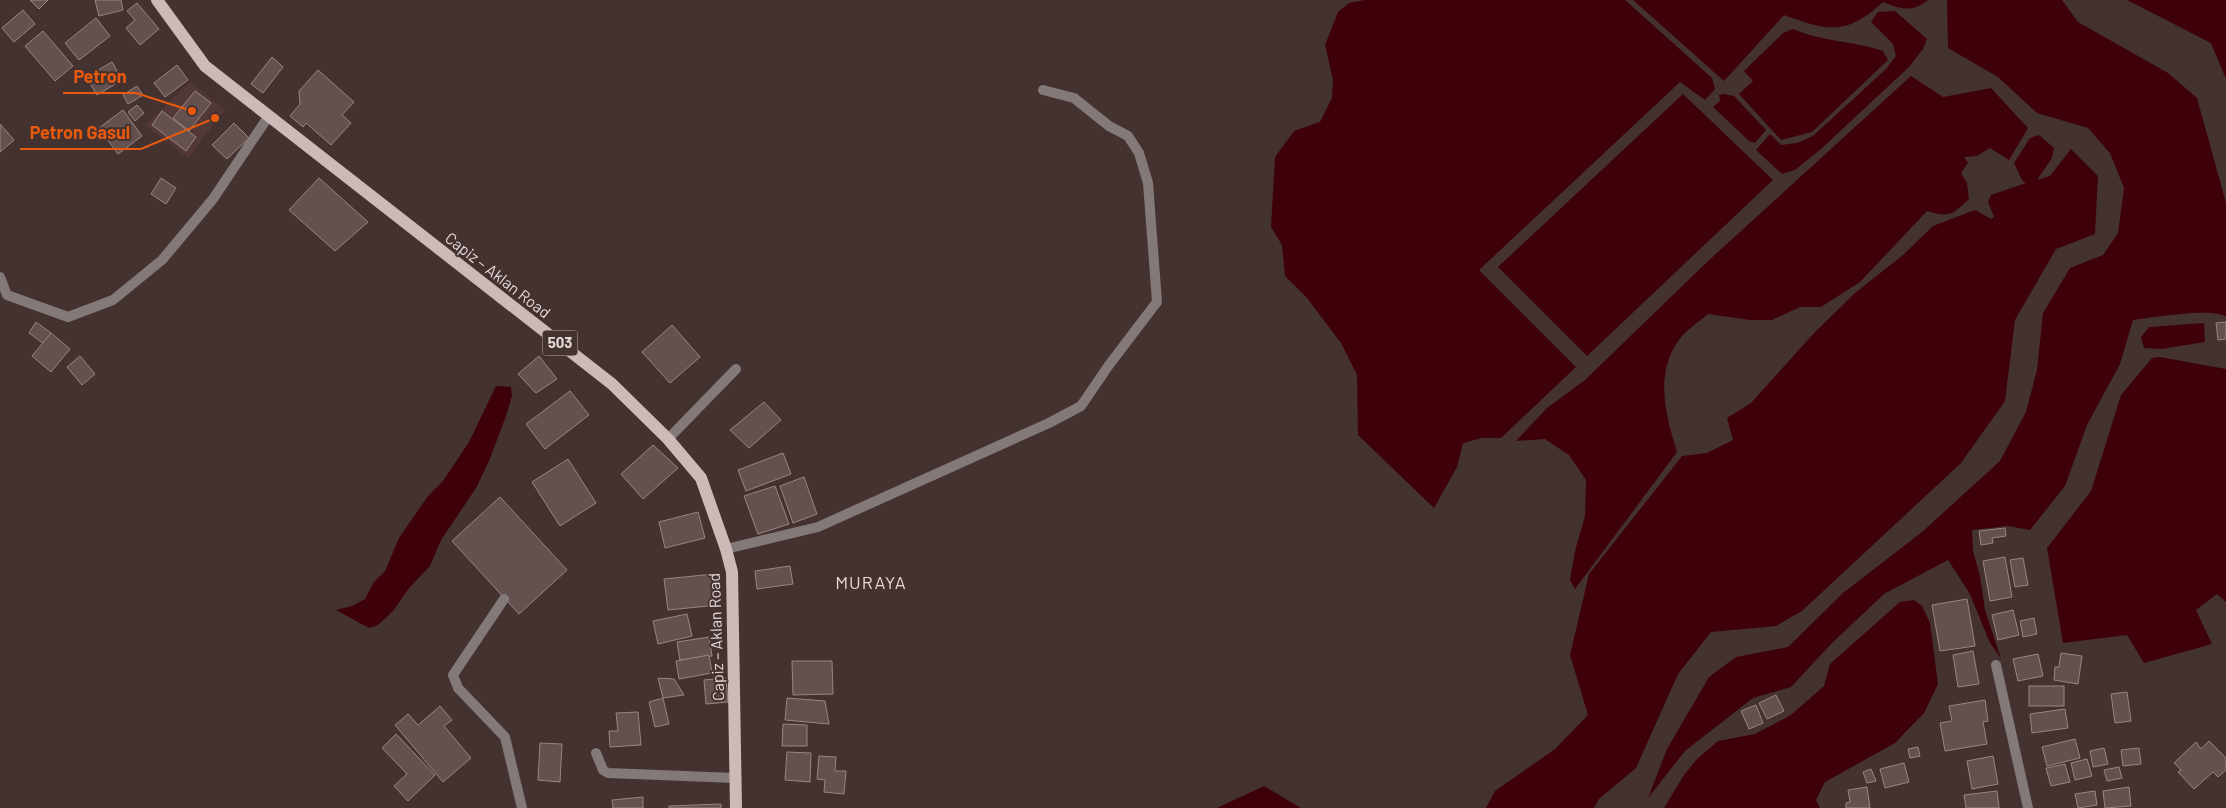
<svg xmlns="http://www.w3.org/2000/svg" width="2226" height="808" font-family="Barlow,sans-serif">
	<rect width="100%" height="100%" fill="#443231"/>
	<path fill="#523837" d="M 190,82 L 225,110 L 188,158 L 145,125 Z"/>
	<g fill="#3e0109">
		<path d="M 1365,0 L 1625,0 L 1712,78 L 1715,89 L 1705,100 L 1680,82 L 1479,270 L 1576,367 L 1501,438 L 1482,438 L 1463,443 L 1457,467 L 1434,508 L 1358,435 L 1357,375 L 1341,343 L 1307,298 L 1285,276 L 1282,245 L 1271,227 L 1275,157 L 1294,131 L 1320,122 L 1332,98 L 1333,80 L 1325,45 L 1338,12 L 1349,3 Z"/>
		<path d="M 1633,0 L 1928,0 C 1912,13 1901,9 1883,2 C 1846,36 1828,31 1784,15 L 1724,81 Z"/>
		<path d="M 1947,0 L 2062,0 L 2078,22 L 2168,73 L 2197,98 L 2226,203 L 2226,317 C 2213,307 2151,318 2133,320 L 2120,364 L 2087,425 L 2065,486 L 2030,530 L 2008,526 L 1972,530 L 1973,551 L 1980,576 L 1985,610 L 2001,659 L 1989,641 L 1970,594 L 1948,560 L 1884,594 L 1832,643 L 1791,687 L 1753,698 L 1685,751 L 1648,798 L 1667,749 L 1709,677 L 1736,657 L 1788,647 L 1843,593 L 1922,532 L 2000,461 L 2026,412 L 2037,370 L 2043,313 L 2070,268 L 2103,255 L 2118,233 L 2124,188 L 2110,153 L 2088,128 L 2037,113 L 1998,77 L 1948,48 Z"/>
		<path d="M 2127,0 L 2226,0 L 2226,79 L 2211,43 Z"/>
		<path d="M 1895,11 L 1927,39 L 1923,49 L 1909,67 L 1821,149 L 1795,170 L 1782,174 L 1756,150 L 1770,134 L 1781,145 L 1797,143 L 1813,136 L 1886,69 L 1896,56 L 1893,44 L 1871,22 L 1878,12 Z"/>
		<path d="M 1793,29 C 1823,42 1854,41 1883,51 L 1888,60 L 1812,132 L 1781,140 L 1739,94 L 1753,81 L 1744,71 L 1783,33 Z"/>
		<path d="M 1911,76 L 1943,97 L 1991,88 L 2028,128 L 2009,160 L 1990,148 L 1977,156 L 1964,157 L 1968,163 L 1961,173 L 1967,183 L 1969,199 C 1952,215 1950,218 1927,211 L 1860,282 L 1821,307 L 1800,307 L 1772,320 L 1750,320 L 1708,314 C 1699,322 1686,330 1679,340 C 1654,374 1666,416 1677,452 L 1575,589 L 1570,580 L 1575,551 L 1585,516 L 1586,480 L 1569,455 L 1545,439 L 1516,441 L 1547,408 L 1585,380 L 1707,262 Z"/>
		<path d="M 1683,94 L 1773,180 L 1587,356 L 1498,267 Z"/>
		<path d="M 1724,94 L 1734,96 L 1766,130 L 1755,143 L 1749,141 L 1713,107 L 1720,101 L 1719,95 Z"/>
		<path d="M 2039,135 L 2054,148 L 2052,158 L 2037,180 L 2050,176 L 2071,149 L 2098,176 L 2095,234 L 2056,249 L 2015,320 L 2005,401 L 1961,463 L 1802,611 L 1776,626 L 1711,632 L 1678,674 L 1636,768 L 1599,799 L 1594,808 L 1486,808 L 1495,791 L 1555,749 L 1588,715 L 1570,655 L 1589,574 L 1682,456 L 1707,453 L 1733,440 L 1727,418 L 1751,403 L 1814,333 L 1855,293 L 1903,255 L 1933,226 L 1975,210 L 1991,219 L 1994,217 L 1988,202 L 1991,195 L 2026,183 L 2022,180 L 2014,163 L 2030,138 Z"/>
		<path d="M 2204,323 L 2205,342 L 2161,349 L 2144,348 L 2141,337 L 2149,327 Z"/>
		<path d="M 2160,357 L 2226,369 L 2226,602 L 2217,594 L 2196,610 L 2212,644 L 2144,663 L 2127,635 L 2063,643 L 2047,548 L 2091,491 L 2121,395 L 2152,358 Z"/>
		<path d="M 496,386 L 511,387 L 512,396 L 506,416 L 489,461 L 476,488 L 441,540 L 430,566 L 409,588 L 393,611 L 378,625 L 369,628 L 336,610 L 352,606 L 365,599 L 374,582 L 385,571 L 399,538 L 428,496 L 443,481 L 469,442 Z"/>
		<path d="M 1914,600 L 1922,606 L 1930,623 L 1938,684 L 1924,713 L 1895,743 L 1825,782 L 1816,800 L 1820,808 L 1664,808 L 1684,775 L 1697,759 L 1718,741 L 1755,734 L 1791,715 L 1824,686 L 1830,664 L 1849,647 L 1900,602 Z"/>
		<path d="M 1264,786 L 1301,808 L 1217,808 Z"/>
	</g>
	<g fill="#64504f" stroke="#9a8484">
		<path d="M 30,0 L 48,0 L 39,9 Z"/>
		<path d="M 95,0 L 121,0 L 123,10 L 99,16 Z"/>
		<path d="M 137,3 L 159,29 L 140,45 L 126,28 L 135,20 L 127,11 Z"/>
		<path d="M 23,10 L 35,24 L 14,42 L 2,28 Z"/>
		<path d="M 96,18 L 110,36 L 79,60 L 65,43 Z"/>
		<path d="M 43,31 L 73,66 L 55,81 L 25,46 Z"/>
		<path d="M 272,57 L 283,67 L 263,93 L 251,84 Z"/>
		<path d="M 112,62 L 122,80 L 97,95 L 86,77 Z"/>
		<path d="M 177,65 L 188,80 L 165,97 L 154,83 Z"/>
		<path d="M 318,70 L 354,102 L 342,115 L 351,123 L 331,145 L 306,123 L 303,127 L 290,116 L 300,104 L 299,91 Z"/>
		<path d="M 137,86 L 143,95 L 128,104 L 123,95 Z"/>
		<path d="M 195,91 L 211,103 L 189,131 L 173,118 Z"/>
		<path d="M 137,105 L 144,113 L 135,121 L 128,112 Z"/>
		<path d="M 123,110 L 142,136 L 118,154 L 99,128 Z"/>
		<path d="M 162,111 L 196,137 L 186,151 L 152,125 Z"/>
		<path d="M 234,123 L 249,138 L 227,159 L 212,145 Z"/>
		<path d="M 0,124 L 14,140 L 0,152 Z"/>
		<path d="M 161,178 L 176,188 L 166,204 L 151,194 Z"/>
		<path d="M 319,178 L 368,222 L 335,251 L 289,210 Z"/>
		<path d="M 36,322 L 51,333 L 44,344 L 29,333 Z"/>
		<path d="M 2226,322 L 2226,339 L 2218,340 L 2216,323 Z"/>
		<path d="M 672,325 L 700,357 L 670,383 L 642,352 Z"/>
		<path d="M 51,333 L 70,349 L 51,372 L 32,356 Z"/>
		<path d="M 80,356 L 95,374 L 82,385 L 67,367 Z"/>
		<path d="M 539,356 L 557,379 L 536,393 L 518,374 Z"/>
		<path d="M 570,391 L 589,415 L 545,449 L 526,424 Z"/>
		<path d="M 764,402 L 781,420 L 749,448 L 730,430 Z"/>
		<path d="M 653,445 L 678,468 L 643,499 L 621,474 Z"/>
		<path d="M 783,453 L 791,474 L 746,491 L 738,470 Z"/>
		<path d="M 568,459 L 596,503 L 560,526 L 532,482 Z"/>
		<path d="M 804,477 L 817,514 L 793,523 L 780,486 Z"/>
		<path d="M 775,486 L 789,524 L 758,534 L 744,496 Z"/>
		<path d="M 500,497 L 567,570 L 519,614 L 452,541 Z"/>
		<path d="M 698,512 L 705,538 L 665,548 L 659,522 Z"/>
		<path d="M 2005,528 L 2006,536 L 1992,538 L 1993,543 L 1981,545 L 1979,531 Z"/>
		<path d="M 2005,557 L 2012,597 L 1990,601 L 1983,561 Z"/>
		<path d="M 2023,558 L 2028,585 L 2015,587 L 2010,560 Z"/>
		<path d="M 790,566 L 793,584 L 757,589 L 755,571 Z"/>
		<path d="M 714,574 L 718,605 L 668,610 L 664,579 Z"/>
		<path d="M 1967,599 L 1975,646 L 1940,651 L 1932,605 Z"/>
		<path d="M 2013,610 L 2019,635 L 1998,640 L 1992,615 Z"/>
		<path d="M 687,614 L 692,636 L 658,644 L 653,621 Z"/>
		<path d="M 2034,618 L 2037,634 L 2023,637 L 2020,621 Z"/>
		<path d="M 709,637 L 712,656 L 680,660 L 677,642 Z"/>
		<path d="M 1973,651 L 1979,684 L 1958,687 L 1953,655 Z"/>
		<path d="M 2061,653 L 2082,656 L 2078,684 L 2054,680 L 2055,667 L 2059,667 Z"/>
		<path d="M 2038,654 L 2043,676 L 2018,681 L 2013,659 Z"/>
		<path d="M 709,655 L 712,673 L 679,679 L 676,661 Z"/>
		<path d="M 792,661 L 832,661 L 833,694 L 793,695 Z"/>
		<path d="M 658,678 L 674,679 L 684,695 L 663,698 Z"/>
		<path d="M 726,678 L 728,702 L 706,704 L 704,680 Z"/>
		<rect x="2029" y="686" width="35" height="20"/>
		<path d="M 2127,692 L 2131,721 L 2115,723 L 2111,694 Z"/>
		<path d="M 1776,695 L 1784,711 L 1767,719 L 1759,703 Z"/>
		<path d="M 663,698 L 669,724 L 655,727 L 649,702 Z"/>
		<path d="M 787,698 L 825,701 L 829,724 L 785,720 Z"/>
		<path d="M 1985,700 L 1988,721 L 1983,722 L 1987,744 L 1945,751 L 1940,723 L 1952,721 L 1949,706 Z"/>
		<path d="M 1756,705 L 1763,723 L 1749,729 L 1741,711 Z"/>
		<path d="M 440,706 L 452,720 L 444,726 L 471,758 L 443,782 L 395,725 L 408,714 L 418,725 Z"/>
		<path d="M 2065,709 L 2068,728 L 2032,733 L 2030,714 Z"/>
		<path d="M 638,712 L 641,745 L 610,747 L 609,731 L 618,731 L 616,713 Z"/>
		<path d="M 783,724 L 807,725 L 807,746 L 782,746 Z"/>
		<path d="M 396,734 L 435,775 L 408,801 L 394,786 L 407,774 L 382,748 Z"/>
		<path d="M 2075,739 L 2080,758 L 2047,766 L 2042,747 Z"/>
		<path d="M 2209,741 L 2226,758 L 2226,770 L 2218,777 L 2213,772 L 2194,789 L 2178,772 L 2181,770 L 2174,763 L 2196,742 L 2201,749 Z"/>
		<path d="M 540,743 L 562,744 L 560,782 L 538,780 Z"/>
		<path d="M 1918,747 L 1920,756 L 1910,758 L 1908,749 Z"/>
		<path d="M 2104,748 L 2108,764 L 2093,767 L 2090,751 Z"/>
		<path d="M 2139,748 L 2141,764 L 2123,766 L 2121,750 Z"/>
		<path d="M 787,752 L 811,753 L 810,782 L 785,780 Z"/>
		<path d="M 819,756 L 836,757 L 835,771 L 846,771 L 844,794 L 824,792 L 825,780 L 817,779 Z"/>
		<path d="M 1993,756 L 1998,784 L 1972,789 L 1967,761 Z"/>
		<path d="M 2087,759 L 2092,776 L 2075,780 L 2071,763 Z"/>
		<path d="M 1904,763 L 1909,782 L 1885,788 L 1880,769 Z"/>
		<path d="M 2065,764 L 2070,782 L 2051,786 L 2046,768 Z"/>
		<path d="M 2119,767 L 2122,778 L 2107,781 L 2104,770 Z"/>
		<path d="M 1871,769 L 1876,781 L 1867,783 L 1863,772 Z"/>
		<path d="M 1867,787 L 1870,808 L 1846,808 L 1846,803 L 1850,802 L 1848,790 Z"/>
		<path d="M 2129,787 L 2131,806 L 2105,808 L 2103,791 Z"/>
		<path d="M 1997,791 L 1999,808 L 1966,808 L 1964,795 Z"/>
		<path d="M 2095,791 L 2097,805 L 2078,808 L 2075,794 Z"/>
		<path d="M 643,797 L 643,808 L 613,808 L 612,800 Z"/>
		<path d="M 721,804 L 721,808 L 669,808 L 669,806 Z"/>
	</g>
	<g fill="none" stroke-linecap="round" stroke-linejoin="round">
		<g stroke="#837978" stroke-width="10">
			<path d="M 0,277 L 7,295 L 68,317 L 113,300 L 162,260 L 213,199 L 268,117"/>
			<path d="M 668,439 L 736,369"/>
			<path d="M 726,549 L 818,527 L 1049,423 L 1081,406 L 1109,365 L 1157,302 L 1148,183 L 1139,153 L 1128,136 L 1109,126 L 1074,98 L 1043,90"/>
			<path d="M 504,599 L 453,675 L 458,688 L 505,737 L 522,808"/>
			<path d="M 1996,665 L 2028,808"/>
			<path d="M 596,753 L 603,770 L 608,773 L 735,778"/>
		</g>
		<path stroke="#cdb9b8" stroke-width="12" d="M 157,0 L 205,66 L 612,384 L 668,439 L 701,478 L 726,549 L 732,572 L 736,808"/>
	</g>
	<g text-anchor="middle" stroke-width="4" stroke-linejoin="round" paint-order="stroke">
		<rect fill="#443231" stroke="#b4a6a5" stroke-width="1" x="542.5" y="330.5" width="35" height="25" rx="4"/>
		<g font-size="15" font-weight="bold" fill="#e4d8d7">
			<text x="560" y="348">503</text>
		</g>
		<g font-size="16" fill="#e4d8d7" stroke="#443231">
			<text transform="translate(498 275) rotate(38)" y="6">Capiz – Aklan Road</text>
			<text transform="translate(716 637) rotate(-92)" y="6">Capiz – Aklan Road</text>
		</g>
		<g font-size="18" letter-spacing="1" fill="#eed6d4" stroke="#443231">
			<text x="871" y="589">MURAYA</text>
		</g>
	</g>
	<path fill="none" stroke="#e8590c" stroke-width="2" d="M192 111L136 93H63M215 118L141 149H20"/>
	<g fill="#e8590c" stroke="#443231" stroke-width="2">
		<circle cx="192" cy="111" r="5"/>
		<circle cx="215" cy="118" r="5"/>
	</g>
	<g font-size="18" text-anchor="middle" font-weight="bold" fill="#e8590c" stroke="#443231" stroke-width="4" stroke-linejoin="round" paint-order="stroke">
		<text x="100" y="83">Petron</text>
		<text x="80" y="139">Petron Gasul</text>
	</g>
</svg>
